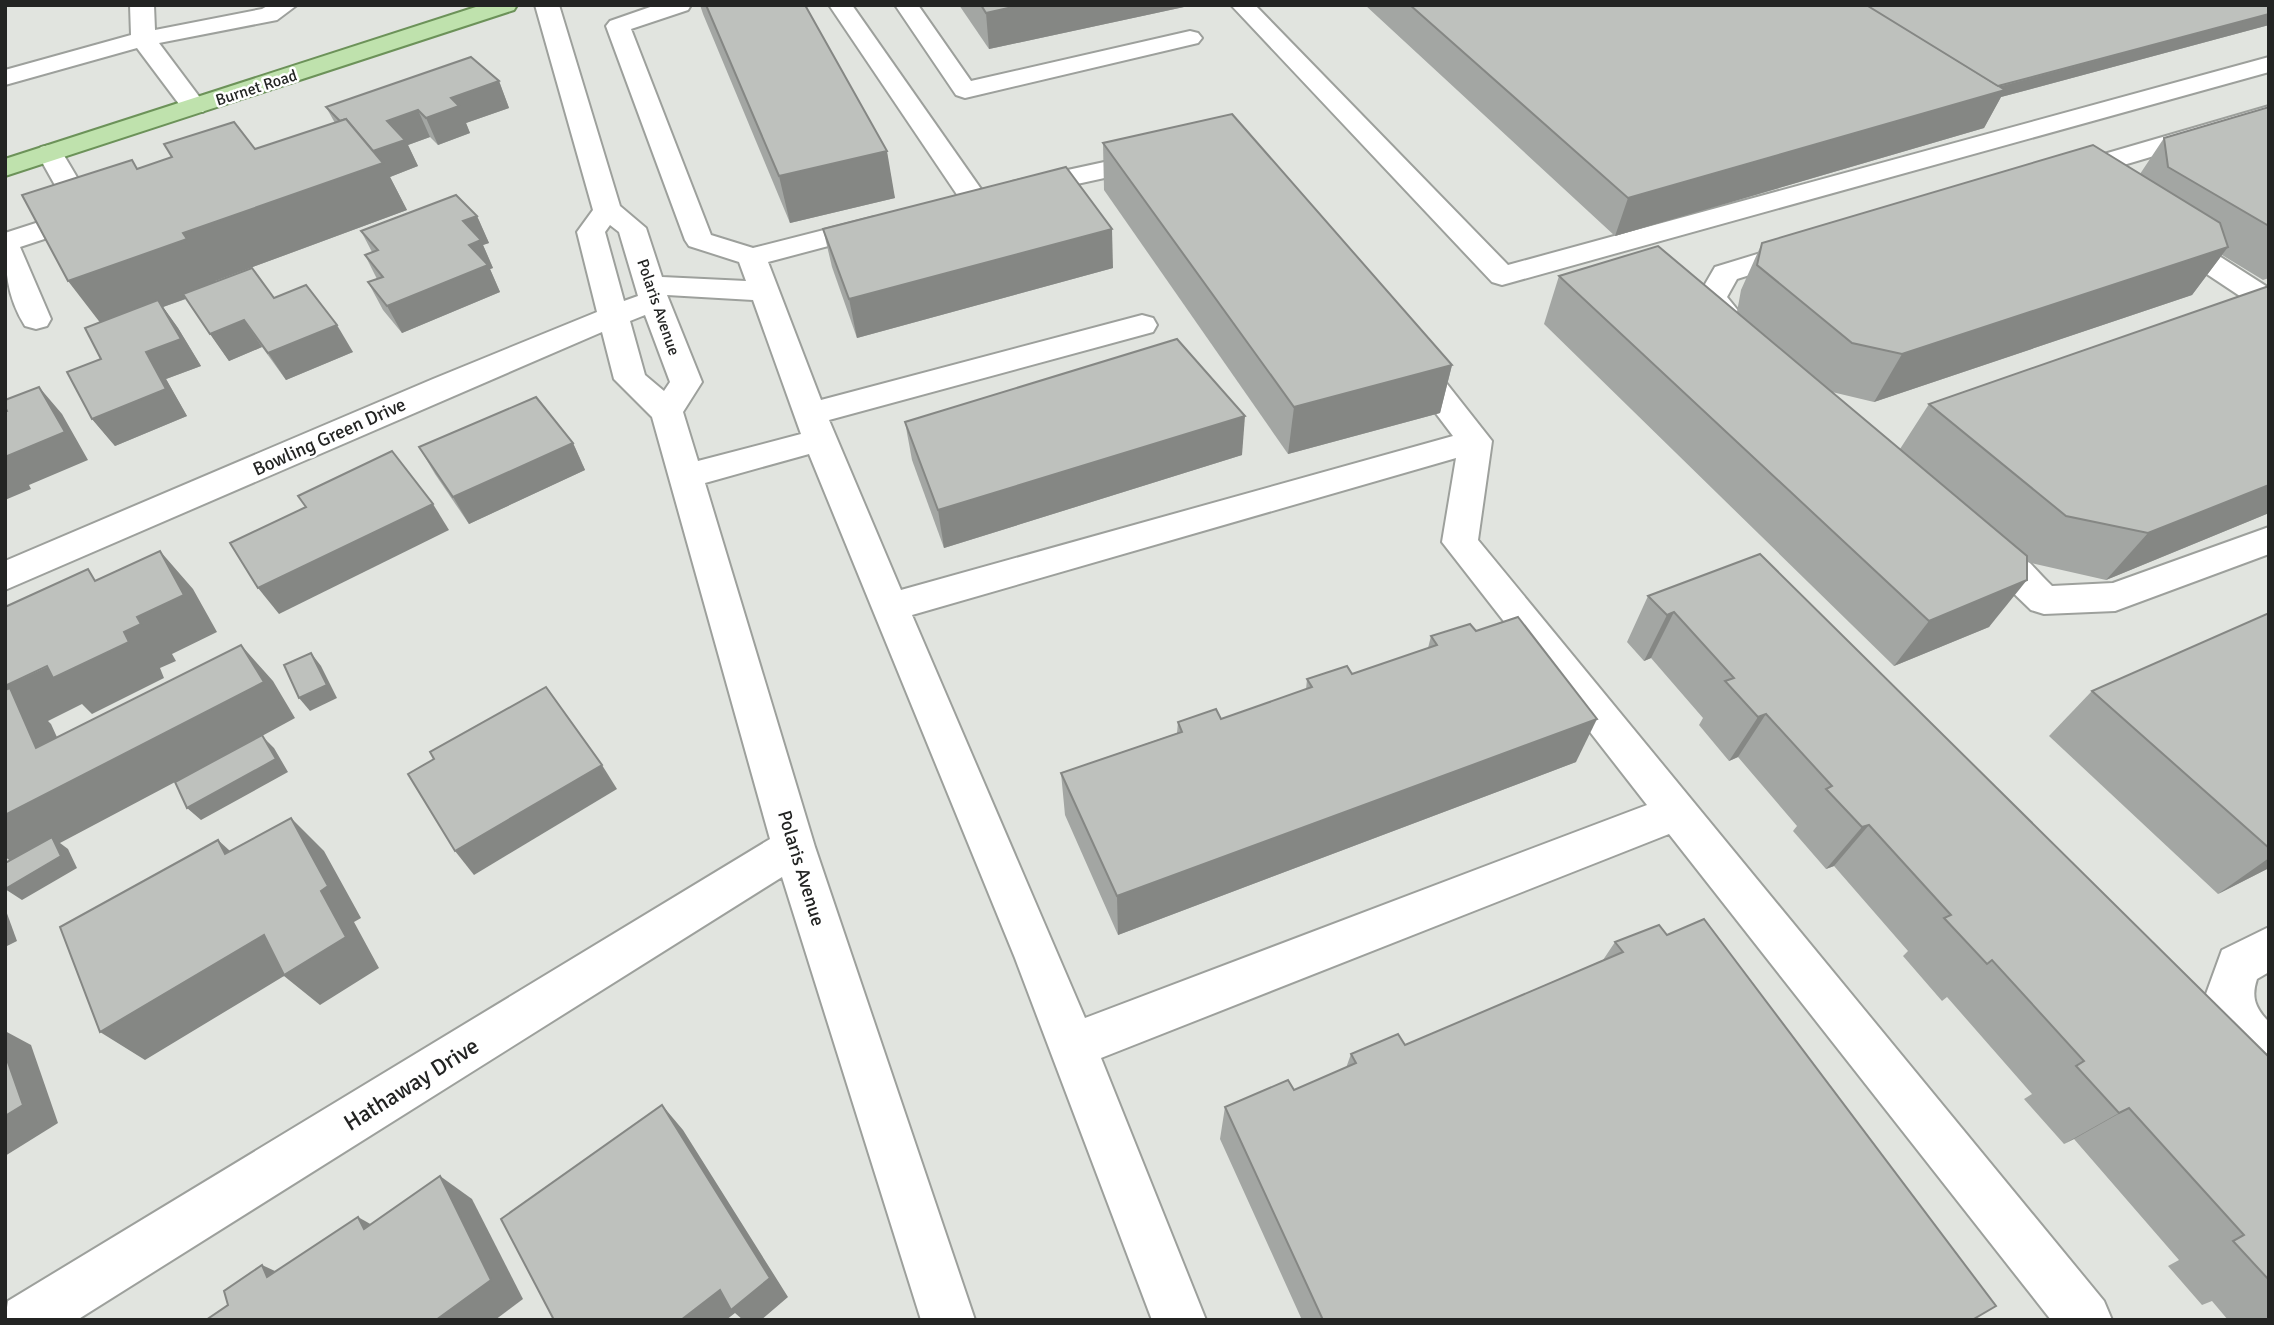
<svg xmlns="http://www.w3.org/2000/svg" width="2274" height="1325" font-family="Signika,sans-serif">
	<rect width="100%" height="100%" fill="#e1e4df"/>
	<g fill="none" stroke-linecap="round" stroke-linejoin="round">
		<defs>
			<g id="minor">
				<path d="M 130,5 L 154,5 L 155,30 L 262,9 L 269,5 L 297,5 L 277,20 L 159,43 L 207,107 L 203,112 L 185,112 L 137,48 L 5,85 L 5,70 L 131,35 Z"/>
				<path d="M 535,5 L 559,5 L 620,206 L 646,228 L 662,277 L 746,281 L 739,262 L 689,246 L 685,240 L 606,26 L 610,21 L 656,5 L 691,5 L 688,10 L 631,29 L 711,235 L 753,248 L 875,217 L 885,219 L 889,225 L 885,231 L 768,262 L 821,400 L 1142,315 L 1153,318 L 1157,325 L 1153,332 L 829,420 L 901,590 L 1453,436 L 1394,358 L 1399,351 L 1410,348 L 1421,351 L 1492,441 L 1478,540 L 2104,1301 L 2112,1320 L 2051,1320 L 1669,834 L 1101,1058 L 1206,1320 L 1152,1320 L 1015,958 L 809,454 L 705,483 L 815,847 L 975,1320 L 921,1320 L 782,877 L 77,1320 L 5,1320 L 8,1301 L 770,839 L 652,417 L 614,379 L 602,332 L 5,590 L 5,561 L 433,379 L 597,312 L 577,232 L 593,210 ZM 610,225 L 619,232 L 638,296 L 624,301 L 605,232 ZM 667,295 L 753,300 L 801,434 L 698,461 L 683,412 L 702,382 ZM 645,315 L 670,382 L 664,391 L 645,375 L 630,321 ZM 1456,458 L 1442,542 L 1647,805 L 1085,1018 L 912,615 Z"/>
				<path d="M 829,5 L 852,5 L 988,199 L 984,205 L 964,205 Z"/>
				<path d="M 895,5 L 918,5 L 971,81 L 1190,31 L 1198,33 L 1202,38 L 1198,43 L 965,98 L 956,95 Z"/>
				<path d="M 1231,5 L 1255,5 L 1508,265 L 2269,57 L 2269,72 L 1502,285 L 1492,282 Z"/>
				<path d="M 2269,106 L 2269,122 L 2066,182 L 2056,180 L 2052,174 L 2056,168 Z"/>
				<path d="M 50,145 L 59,147 L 100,216 L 96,222 L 20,247 L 51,319 L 47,326 L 36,329 L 25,326 C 6,296 5,267 5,233 L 70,212 L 37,153 L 41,147 Z"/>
				<path d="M 1155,151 L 1164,153 L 1168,159 L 1164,165 L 1022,196 L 1012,194 L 1008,188 L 1012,182 Z"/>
				<path d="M 2170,228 L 2180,231 L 2269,288 L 2269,310 L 2258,308 L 2160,243 L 2156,237 L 2160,231 Z"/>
				<path d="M 1803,240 L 1813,243 L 1817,249 L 1813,255 L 1737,279 L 1727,297 L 1757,334 L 1753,341 C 1727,348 1710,318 1697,298 L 1715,267 Z"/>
				<path d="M 2269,527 L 2269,554 L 2115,611 L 2044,614 L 2031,610 L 1975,556 L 1970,547 L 1975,538 C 2006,529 2031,566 2052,586 L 2113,583 Z"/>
				<path d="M 2269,927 L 2269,972 L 2257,979 C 2251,997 2255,1008 2269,1022 L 2269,1078 C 2231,1063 2219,1030 2206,994 L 2222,950 Z"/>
			</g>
			<path id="major" d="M 482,5 L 517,5 L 514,10 L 5,176 L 5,159 Z"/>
		</defs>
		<use href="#minor" stroke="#9da09c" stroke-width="4"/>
		<use href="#major" stroke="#6c9259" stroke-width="4"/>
		<use href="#minor" fill="#fff" fill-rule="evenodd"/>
		<use href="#major" fill="#bfe2ad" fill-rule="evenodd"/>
	</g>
	<g fill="#a3a6a3">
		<path d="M 700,5 L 805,5 L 895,198 L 790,223 L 703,14 Z"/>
		<path d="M 959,5 L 1184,5 L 1184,7 L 989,49 Z"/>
		<path d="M 1365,5 L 2269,5 L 2269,25 L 2001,97 L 1984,128 L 1615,236 Z"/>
		<path d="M 499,81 L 509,108 L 466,123 L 470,133 L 438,145 L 430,137 L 408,145 L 418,166 L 390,177 L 407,210 L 215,281 L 216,282 L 274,298 L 353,352 L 286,380 L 262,347 L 229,361 L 186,299 L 163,307 L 178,328 L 201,366 L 166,379 L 187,416 L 115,446 L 92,419 L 101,359 L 100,322 L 138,168 L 255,149 L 335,123 L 326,107 Z"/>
		<path d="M 2269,107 L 2269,278 L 2263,280 L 2222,255 L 2192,295 L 1874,402 L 1832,392 L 1900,449 L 1929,404 L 2269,286 L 2269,513 L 2106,580 L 2027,562 L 1989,627 L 1894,666 L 1544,324 L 1559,276 L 1737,312 L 1741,290 L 1762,243 L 2140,174 L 2164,138 Z"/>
		<path d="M 1103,143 L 1452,365 L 1440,413 L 1288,454 L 1104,190 Z"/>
		<path d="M 477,216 L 489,243 L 483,245 L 493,268 L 490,269 L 500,292 L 402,333 L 383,310 L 368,282 L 377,279 L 365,255 L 372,252 L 361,231 Z"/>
		<path d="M 823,229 L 1113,268 L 857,338 L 832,267 Z"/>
		<path d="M 905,422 L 1242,455 L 944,548 L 912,460 Z"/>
		<path d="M 573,443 L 585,470 L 469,524 L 435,474 L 419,447 Z"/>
		<path d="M 1760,554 L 2269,1057 L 2269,1320 L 2228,1320 L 2212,1301 L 2202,1305 L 2168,1266 L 2179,1260 L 2074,1139 L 2064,1144 L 2024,1099 L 2032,1094 L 1947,997 L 1942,1001 L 1903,956 L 1908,951 L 1834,866 L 1826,869 L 1793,831 L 1797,826 L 1738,757 L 1729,761 L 1699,725 L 1703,718 L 1651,658 L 1644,661 L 1627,642 L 1648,596 Z"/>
		<path d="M 2269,613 L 2269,868 L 2218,894 L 2049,736 L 2092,691 Z"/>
		<path d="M 1431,636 L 1576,762 L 1118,935 L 1065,815 L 1061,773 L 1177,733 L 1178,722 L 1221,719 L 1306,690 L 1307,679 L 1352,674 L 1428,648 Z"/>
		<path d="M 1615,942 L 1972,1320 L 1302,1320 L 1220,1139 L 1225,1107 L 1294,1090 L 1346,1068 L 1351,1054 L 1405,1045 L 1603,960 Z"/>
	</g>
	<g fill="#858784">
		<path d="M 1021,5 L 1184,5 L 1184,7 L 989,49 L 986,13 Z"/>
		<path d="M 2269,14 L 2269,25 L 2001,97 L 1984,128 L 1615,236 L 1628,198 L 1994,88 Z"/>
		<path d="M 499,81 L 509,108 L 466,123 L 470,133 L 438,145 L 426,118 L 451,98 Z"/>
		<path d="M 418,110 L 430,137 L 408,145 L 418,166 L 390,177 L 407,210 L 215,281 L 218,287 L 163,307 L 178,328 L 201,366 L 166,379 L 187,416 L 115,446 L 92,419 L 146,352 L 105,329 L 68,281 L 183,233 L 369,152 L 387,121 Z"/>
		<path d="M 887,151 L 895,198 L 790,223 L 779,176 Z"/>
		<path d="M 477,216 L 489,243 L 483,245 L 493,268 L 490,269 L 500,292 L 402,333 L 387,306 L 463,221 Z"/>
		<path d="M 1112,229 L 1113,268 L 857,338 L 849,299 Z"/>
		<path d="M 2228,247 L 2192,295 L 1874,402 L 1902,354 Z"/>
		<path d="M 244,320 L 262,347 L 229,361 L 210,334 Z"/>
		<path d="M 337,325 L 353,352 L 286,380 L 268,353 Z"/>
		<path d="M 1452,365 L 1440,413 L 1288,454 L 1294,407 Z"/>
		<path d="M 39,387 L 62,414 L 88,460 L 29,485 L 31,489 L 5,500 L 5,457 Z"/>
		<path d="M 1245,416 L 1242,455 L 944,548 L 938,510 Z"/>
		<path d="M 573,443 L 585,470 L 469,524 L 453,497 Z"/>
		<path d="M 2269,485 L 2269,513 L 2106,580 L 2148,533 Z"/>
		<path d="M 433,504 L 449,530 L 279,614 L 258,588 Z"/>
		<path d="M 160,551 L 193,589 L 217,632 L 172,654 L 176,661 L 160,668 L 164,678 L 92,714 L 82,704 L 48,721 L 51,724 L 76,779 L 241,645 L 273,681 L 295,718 L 262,736 L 274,748 L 288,772 L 201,820 L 187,808 L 262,736 L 60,843 L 68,849 L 77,868 L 22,900 L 5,889 L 18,866 L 5,857 L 5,815 L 36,748 L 5,733 L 5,686 L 124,632 L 137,617 Z"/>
		<path d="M 2027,580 L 1989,627 L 1894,666 L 1929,621 Z"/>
		<path d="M 1674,612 L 1651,658 L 1644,661 L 1667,615 Z"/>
		<path d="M 311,653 L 321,666 L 337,698 L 310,711 L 299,698 Z"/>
		<path d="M 1766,714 L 1738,757 L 1729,761 L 1758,717 Z"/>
		<path d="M 1597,719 L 1576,762 L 1118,935 L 1117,896 Z"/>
		<path d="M 602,765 L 617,789 L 474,875 L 455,851 Z"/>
		<path d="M 291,818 L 324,851 L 361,918 L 354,922 L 379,968 L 320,1005 L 284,976 L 145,1060 L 100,1032 L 321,891 Z"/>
		<path d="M 1869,825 L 1834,866 L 1826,869 L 1862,827 Z"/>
		<path d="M 218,840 L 254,873 L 225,854 Z"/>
		<path d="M 2269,858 L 2269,868 L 2218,894 Z"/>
		<path d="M 5,908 L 17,941 L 5,947 Z"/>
		<path d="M 5,1031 L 31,1045 L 58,1123 L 5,1156 Z"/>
		<path d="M 662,1105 L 683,1130 L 788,1297 L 761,1320 L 743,1320 L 735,1313 L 726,1320 L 681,1320 Z"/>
		<path d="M 2129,1108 L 2074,1139 L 2064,1144 L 2119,1113 Z"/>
		<path d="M 440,1176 L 472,1199 L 523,1299 L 495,1320 L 436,1320 Z"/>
		<path d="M 358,1217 L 395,1238 L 364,1229 Z"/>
		<path d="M 262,1265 L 305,1285 L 267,1277 Z"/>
	</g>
	<g fill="#bec1bd" stroke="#858784" stroke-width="2">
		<path d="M 706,5 L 805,5 L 887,151 L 779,176 Z"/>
		<path d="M 981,5 L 1021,5 L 986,13 Z"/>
		<path d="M 1410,5 L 1868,5 L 2005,90 L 1628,198 Z"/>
		<path d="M 2269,5 L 2269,14 L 1998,86 L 1868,6 Z"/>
		<path d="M 471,57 L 499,81 L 451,98 L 459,106 L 426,118 L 418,110 L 387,121 L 405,140 L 373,151 L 346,119 L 340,121 L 326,107 Z"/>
		<path d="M 2269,107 L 2269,226 L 2168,167 L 2164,138 Z"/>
		<path d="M 1232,114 L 1452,365 L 1294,407 L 1103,143 Z"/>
		<path d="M 346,119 L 383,163 L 183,233 L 187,239 L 68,281 L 22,195 L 132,160 L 137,169 L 172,157 L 164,144 L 234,122 L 255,149 Z"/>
		<path d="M 2093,145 L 2220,223 L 2228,247 L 1902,354 L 1852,343 L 1757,265 L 1762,243 Z"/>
		<path d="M 1066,167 L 1112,229 L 849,299 L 823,229 Z"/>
		<path d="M 456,195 L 477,216 L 463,221 L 481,240 L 469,245 L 488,265 L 387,306 L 368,282 L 383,277 L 365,255 L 378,250 L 361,231 Z"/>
		<path d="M 1658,246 L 2027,556 L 2027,580 L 1929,621 L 1559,276 Z"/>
		<path d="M 252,268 L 274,298 L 306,285 L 337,325 L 268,353 L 244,320 L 210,334 L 183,294 Z"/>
		<path d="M 2269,286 L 2269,485 L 2148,533 L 2066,516 L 1929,404 Z"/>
		<path d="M 158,300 L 181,339 L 146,352 L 166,389 L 92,419 L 67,372 L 101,359 L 85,328 Z"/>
		<path d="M 1177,339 L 1245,416 L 938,510 L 905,422 Z"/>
		<path d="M 39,387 L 65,432 L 5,457 L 5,412 L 7,411 L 5,407 L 5,400 Z"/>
		<path d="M 536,397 L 573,443 L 453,497 L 419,447 Z"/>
		<path d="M 392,451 L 433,504 L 258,588 L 230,543 L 306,507 L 298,496 Z"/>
		<path d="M 160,551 L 184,595 L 137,617 L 141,624 L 124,632 L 129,642 L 53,678 L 47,666 L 5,686 L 5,607 L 88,569 L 95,581 Z"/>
		<path d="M 1760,554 L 2269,1057 L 2269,1280 L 2233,1241 L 2244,1235 L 2129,1108 L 2119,1113 L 2076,1066 L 2084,1061 L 1992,960 L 1987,964 L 1944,918 L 1951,915 L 1869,825 L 1862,827 L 1826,789 L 1832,786 L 1766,714 L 1758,717 L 1725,681 L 1734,678 L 1674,612 L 1667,615 L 1648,596 Z"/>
		<path d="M 2269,613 L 2269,848 L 2092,691 Z"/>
		<path d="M 1518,617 L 1597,719 L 1117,896 L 1061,773 L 1182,732 L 1178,722 L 1216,709 L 1221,719 L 1312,687 L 1307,679 L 1347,666 L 1352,674 L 1437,645 L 1431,636 L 1470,624 L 1476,631 Z"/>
		<path d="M 241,645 L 264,682 L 5,815 L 5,690 L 10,688 L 36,748 Z"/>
		<path d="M 311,653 L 327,685 L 299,698 L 284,665 Z"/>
		<path d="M 546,687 L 602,765 L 455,851 L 408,774 L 434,759 L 430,752 Z"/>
		<path d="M 262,735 L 276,759 L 187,808 L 175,782 Z"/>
		<path d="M 291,818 L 328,886 L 321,891 L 346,937 L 284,975 L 264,935 L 100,1032 L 60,927 L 218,840 L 225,854 Z"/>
		<path d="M 52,837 L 61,856 L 5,889 L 5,863 Z"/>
		<path d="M 1704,919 L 1996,1306 L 1972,1320 L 1323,1320 L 1225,1107 L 1288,1080 L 1294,1090 L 1356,1063 L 1351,1054 L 1398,1034 L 1405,1045 L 1623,952 L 1615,942 L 1659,925 L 1667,935 Z"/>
		<path d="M 5,1054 L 23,1105 L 5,1116 Z"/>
		<path d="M 662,1105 L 770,1278 L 731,1310 L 720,1290 L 681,1320 L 554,1320 L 501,1219 Z"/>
		<path d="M 440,1176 L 491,1280 L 436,1320 L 206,1320 L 228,1305 L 224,1291 L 262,1265 L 267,1277 L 358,1217 L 364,1229 Z"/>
	</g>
	<g text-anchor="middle" stroke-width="5" stroke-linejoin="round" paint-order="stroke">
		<g font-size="16" fill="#232423" stroke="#fff">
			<text transform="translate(256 87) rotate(-18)" y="6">Burnet Road</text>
			<text transform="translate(659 307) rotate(71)" y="6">Polaris Avenue</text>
		</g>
		<g font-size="19" fill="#232423" stroke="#fff">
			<text transform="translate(329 436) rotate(-24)" y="7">Bowling Green Drive</text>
			<text transform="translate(802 868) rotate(73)" y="7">Polaris Avenue</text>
		</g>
		<g font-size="23" fill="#232423" stroke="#fff">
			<text transform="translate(411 1084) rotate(-32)" y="8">Hathaway Drive</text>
		</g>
	</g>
	<rect width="2274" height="1325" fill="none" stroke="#232423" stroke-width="14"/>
</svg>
